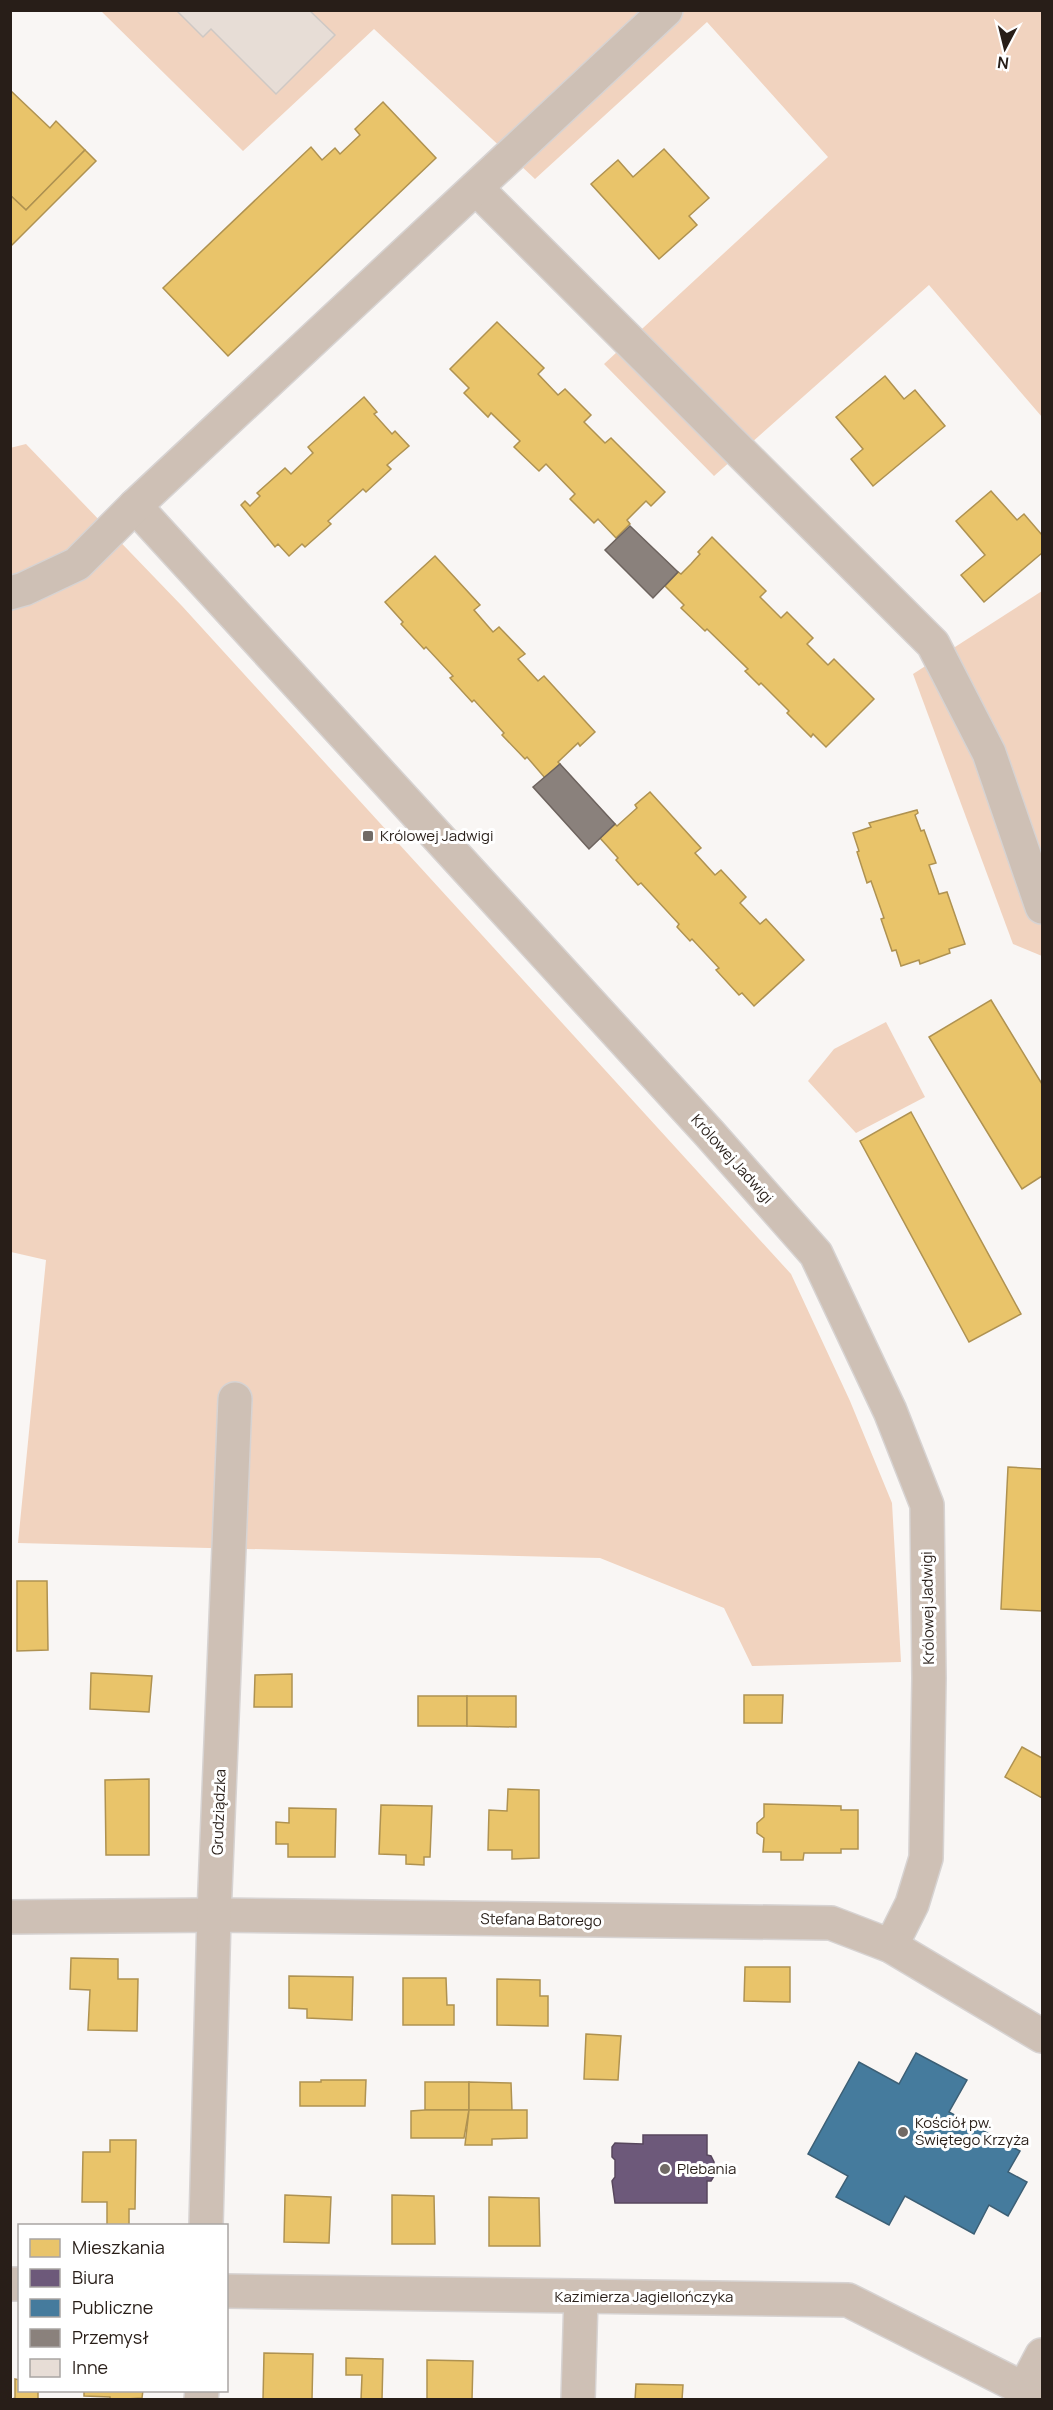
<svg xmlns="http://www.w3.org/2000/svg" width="1053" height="2410" font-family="Manrope,sans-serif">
	<rect width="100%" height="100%" fill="#f9f6f4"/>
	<g fill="#f1d3bf">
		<path d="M 101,11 L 1042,11 L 1042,417 L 929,285 L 714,476 L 604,364 L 828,157 L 707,22 L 535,179 L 374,29 L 243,151 Z"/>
		<path d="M 26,444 L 182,606 L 791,1274 L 850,1401 L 892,1503 L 901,1662 L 752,1666 L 724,1608 L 600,1558 L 18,1543 L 46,1260 L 11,1252 L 10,448 Z"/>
		<path d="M 1042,591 L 1042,956 L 1013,944 L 913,674 Z"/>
		<path d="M 886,1022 L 925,1097 L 856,1133 L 808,1081 L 834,1049 Z"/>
	</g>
	<g fill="#e9c46a" stroke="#af9251" stroke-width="1.5">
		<path d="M 10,90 L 50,128 L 56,121 L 85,150 L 26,210 L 10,195 Z"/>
		<path d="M 383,102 L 436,158 L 228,356 L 163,288 L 311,147 L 322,160 L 335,148 L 340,154 L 360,135 L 355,129 Z"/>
		<path d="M 664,149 L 709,198 L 689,216 L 697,225 L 659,259 L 591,184 L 618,160 L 633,177 Z"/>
		<path d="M 85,150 L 96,161 L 10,247 L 10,195 L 26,210 Z"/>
		<path d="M 497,322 L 544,368 L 538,374 L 558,395 L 565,389 L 591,415 L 584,422 L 605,443 L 611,438 L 665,492 L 651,506 L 646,501 L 627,520 L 630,524 L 616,538 L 598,519 L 594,523 L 570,499 L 575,494 L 546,464 L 539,471 L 514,447 L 520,441 L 491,413 L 488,417 L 464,393 L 469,388 L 450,369 Z"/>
		<path d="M 885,376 L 904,399 L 915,390 L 945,426 L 873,486 L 851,459 L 863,449 L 836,417 Z"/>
		<path d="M 364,397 L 377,412 L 374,414 L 392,434 L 395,431 L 409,446 L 387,465 L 391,469 L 366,492 L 363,489 L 328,521 L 331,524 L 305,547 L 302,544 L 289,556 L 278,544 L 275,547 L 241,505 L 245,501 L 250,506 L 260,496 L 257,493 L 285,468 L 291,474 L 313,453 L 308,447 Z"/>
		<path d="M 991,491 L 1017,520 L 1024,514 L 1042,535 L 1042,553 L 984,602 L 961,575 L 985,555 L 956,521 Z"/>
		<path d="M 712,537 L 766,591 L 760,597 L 781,618 L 787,612 L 813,638 L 807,644 L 828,665 L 834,659 L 874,699 L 826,747 L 813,734 L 811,737 L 787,713 L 789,711 L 761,683 L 759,685 L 745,671 L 748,669 L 707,629 L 705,631 L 681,608 L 684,605 L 665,586 L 678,572 L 681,574 L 691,564 L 700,554 L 698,552 Z"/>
		<path d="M 435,556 L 480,605 L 474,610 L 493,632 L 499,627 L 525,654 L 518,659 L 538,681 L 544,676 L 595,732 L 580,746 L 578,743 L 558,762 L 560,764 L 545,778 L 527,757 L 525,759 L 502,735 L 504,733 L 474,700 L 472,702 L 450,678 L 453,676 L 426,647 L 424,649 L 401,624 L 403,622 L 385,602 Z"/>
		<path d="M 650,792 L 701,848 L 695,853 L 715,875 L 721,870 L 746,897 L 740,903 L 760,924 L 766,919 L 804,960 L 754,1006 L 742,993 L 739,995 L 716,970 L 719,968 L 692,939 L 690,941 L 677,927 L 679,924 L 641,883 L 638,885 L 616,860 L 618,858 L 600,838 L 615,824 L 617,826 L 637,808 L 635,805 Z"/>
		<path d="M 917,810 L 918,813 L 915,815 L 921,831 L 924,830 L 936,863 L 929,865 L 939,894 L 947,892 L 965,944 L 949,949 L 950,953 L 920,964 L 919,960 L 901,966 L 896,950 L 892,951 L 881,919 L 884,918 L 871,881 L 867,883 L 857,852 L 859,851 L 853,833 L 871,827 L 869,823 Z"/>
		<path d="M 991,1000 L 1042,1084 L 1042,1176 L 1022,1189 L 929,1037 Z"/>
		<path d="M 911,1112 L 1021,1314 L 969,1342 L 860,1141 Z"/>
		<path d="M 1008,1467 L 1042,1469 L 1042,1611 L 1001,1609 Z"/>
		<path d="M 17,1581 L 47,1581 L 48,1650 L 17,1651 Z"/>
		<path d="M 91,1673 L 152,1676 L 149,1712 L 90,1709 Z"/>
		<path d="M 292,1674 L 292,1707 L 254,1707 L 255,1675 Z"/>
		<path d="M 744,1695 L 783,1695 L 782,1723 L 744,1723 Z"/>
		<rect x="418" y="1696" width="49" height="30"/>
		<path d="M 467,1696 L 516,1696 L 516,1727 L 467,1726 Z"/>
		<path d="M 1022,1747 L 1042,1758 L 1042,1798 L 1005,1777 Z"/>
		<path d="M 149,1779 L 149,1855 L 106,1855 L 105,1780 Z"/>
		<path d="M 508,1789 L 539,1790 L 539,1858 L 512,1859 L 512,1850 L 488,1850 L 489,1810 L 507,1811 Z"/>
		<path d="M 764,1804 L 841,1806 L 841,1810 L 858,1810 L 858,1849 L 841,1849 L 841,1853 L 804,1853 L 803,1860 L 781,1860 L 781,1852 L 763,1852 L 764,1838 L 757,1833 L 757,1823 L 764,1817 Z"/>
		<path d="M 381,1805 L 432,1806 L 430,1857 L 424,1857 L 424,1865 L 406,1864 L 406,1855 L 379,1854 Z"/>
		<path d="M 289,1808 L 336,1809 L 335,1857 L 288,1857 L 288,1844 L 276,1844 L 276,1822 L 289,1823 Z"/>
		<path d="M 71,1958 L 118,1959 L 118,1979 L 138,1979 L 137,2031 L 88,2030 L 90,1990 L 70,1989 Z"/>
		<path d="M 745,1967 L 790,1967 L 790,2002 L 744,2001 Z"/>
		<path d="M 289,1976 L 353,1977 L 352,2020 L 307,2018 L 307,2009 L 289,2008 Z"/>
		<path d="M 403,1978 L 446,1978 L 447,2005 L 454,2005 L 454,2025 L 403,2025 Z"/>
		<path d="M 497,1979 L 540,1980 L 540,1996 L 548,1996 L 548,2026 L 497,2025 Z"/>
		<path d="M 586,2034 L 621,2036 L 618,2080 L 584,2079 Z"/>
		<path d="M 321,2080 L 366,2080 L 365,2106 L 300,2106 L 300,2082 L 321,2082 Z"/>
		<rect x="425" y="2082" width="44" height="28"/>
		<path d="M 469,2082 L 511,2083 L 512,2111 L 469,2110 Z"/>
		<path d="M 425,2110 L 469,2110 L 464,2138 L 411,2138 L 411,2111 Z"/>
		<path d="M 469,2110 L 527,2110 L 527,2138 L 492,2139 L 492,2145 L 465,2145 Z"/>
		<path d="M 110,2140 L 136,2140 L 135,2209 L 129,2209 L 129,2226 L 107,2226 L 107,2202 L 82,2202 L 83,2152 L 110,2152 Z"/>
		<path d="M 285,2195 L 331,2197 L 329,2243 L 284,2242 Z"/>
		<path d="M 392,2195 L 434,2196 L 435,2244 L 392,2244 Z"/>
		<path d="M 489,2197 L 539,2198 L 540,2246 L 489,2246 Z"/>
		<path d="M 264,2353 L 313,2354 L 312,2400 L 263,2400 Z"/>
		<path d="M 346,2358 L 383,2359 L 382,2400 L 361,2400 L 362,2375 L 346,2375 Z"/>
		<path d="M 427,2360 L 473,2361 L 472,2400 L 427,2400 Z"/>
		<path d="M 15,2379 L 20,2380 L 20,2390 L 38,2390 L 38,2400 L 10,2400 L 15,2398 Z"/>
		<path d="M 636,2384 L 683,2385 L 682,2400 L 635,2400 Z"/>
		<path d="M 84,2390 L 143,2390 L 142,2398 L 110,2400 L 110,2397 L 84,2396 Z"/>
	</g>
	<path fill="#6d597a" stroke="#58475d" stroke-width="1.5" d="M 643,2135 L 707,2135 L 707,2155 L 711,2156 L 714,2162 L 714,2176 L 711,2181 L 707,2181 L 707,2203 L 615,2203 L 612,2181 L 615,2177 L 615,2160 L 612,2157 L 612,2147 L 615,2143 L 643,2144 Z"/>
	<path fill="#457b9d" stroke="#3c5f75" stroke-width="1.5" d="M 916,2053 L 967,2080 L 949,2112 L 1020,2151 L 1008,2172 L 1027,2182 L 1008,2216 L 989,2205 L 974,2234 L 905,2196 L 889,2225 L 836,2197 L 848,2176 L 808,2154 L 859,2062 L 899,2084 Z"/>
	<g fill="#8a817c" stroke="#6d635e" stroke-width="1.5">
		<path d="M 630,526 L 678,572 L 653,598 L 605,550 Z"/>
		<path d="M 560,764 L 615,824 L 589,849 L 533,787 Z"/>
	</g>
	<path fill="#e7ddd6" stroke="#cec8c4" stroke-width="1.5" d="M 176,10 L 309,10 L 335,35 L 276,94 L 211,29 L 203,37 Z"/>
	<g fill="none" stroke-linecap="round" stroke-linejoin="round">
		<defs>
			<g id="minor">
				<path d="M 476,188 L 933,644 L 989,753 L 1042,907"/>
				<path d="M 135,506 L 709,1133 L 816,1254 L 890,1411 L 927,1505 L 929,1678 L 926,1858 L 912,1904 L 891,1946"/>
				<path d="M 10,593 L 24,589 L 77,564 L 135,506 L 666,10"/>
				<path d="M 10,1917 L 214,1915 L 831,1923 L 891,1946 L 1042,2036"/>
				<path d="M 206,2226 L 214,1915 L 235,1399"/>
				<path d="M 10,2284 L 20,2284"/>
				<path d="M 226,2291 L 848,2300 L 1024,2389 L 1038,2400"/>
				<path d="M 1024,2389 L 1042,2355"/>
				<path d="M 201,2400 L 202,2390"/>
				<path d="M 578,2400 L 581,2297"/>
			</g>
		</defs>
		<use href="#minor" stroke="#d7d3d2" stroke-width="36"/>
		<use href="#minor" stroke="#cec0b5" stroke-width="33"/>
	</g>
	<g fill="#716a65" stroke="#fff" stroke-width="2">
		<rect x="362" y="830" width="12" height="12" rx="3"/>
		<circle cx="903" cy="2132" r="6"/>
		<circle cx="665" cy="2169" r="6"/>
	</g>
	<g text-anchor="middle" stroke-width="6" stroke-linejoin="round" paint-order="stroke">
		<g font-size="15" fill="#281e18" stroke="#fff" text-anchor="start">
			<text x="380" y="841">Królowej Jadwigi</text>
			<text x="915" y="2128">Kościół pw.<tspan x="915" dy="17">Świętego Krzyża</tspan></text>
			<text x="677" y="2174">Plebania</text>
		</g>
		<g font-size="15" fill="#281e18" stroke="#fff">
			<text transform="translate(732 1159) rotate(48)" y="5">Królowej Jadwigi</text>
			<text transform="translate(928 1608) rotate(-91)" y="5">Królowej Jadwigi</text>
			<text transform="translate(219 1812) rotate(-88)" y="5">Grudziądzka</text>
			<text transform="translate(541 1920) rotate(1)" y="5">Stefana Batorego</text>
			<text x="644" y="2302">Kazimierza Jagiellończyka</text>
		</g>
	</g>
	<rect width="1053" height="2410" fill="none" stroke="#281e18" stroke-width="24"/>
	<rect x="18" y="2224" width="210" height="168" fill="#ffffff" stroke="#a9a5a3" stroke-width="1.5"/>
	<rect x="30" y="2239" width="30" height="18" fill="#e9c46a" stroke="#a9a5a3" stroke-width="1.5"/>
	<text x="72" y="2254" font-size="18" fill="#281e18">Mieszkania</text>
	<rect x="30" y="2269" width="30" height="18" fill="#6d597a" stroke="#a9a5a3" stroke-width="1.5"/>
	<text x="72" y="2284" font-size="18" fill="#281e18">Biura</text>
	<rect x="30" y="2299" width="30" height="18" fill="#457b9d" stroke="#a9a5a3" stroke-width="1.5"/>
	<text x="72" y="2314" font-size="18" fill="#281e18">Publiczne</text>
	<rect x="30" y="2329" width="30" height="18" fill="#8a817c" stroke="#a9a5a3" stroke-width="1.5"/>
	<text x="72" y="2344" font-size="18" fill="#281e18">Przemysł</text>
	<rect x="30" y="2359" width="30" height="18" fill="#e7ddd6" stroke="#a9a5a3" stroke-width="1.5"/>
	<text x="72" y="2374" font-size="18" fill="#281e18">Inne</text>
	<g transform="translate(1005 48) rotate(187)" stroke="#ffffff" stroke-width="4.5" paint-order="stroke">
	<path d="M0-4.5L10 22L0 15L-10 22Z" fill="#281e18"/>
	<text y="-9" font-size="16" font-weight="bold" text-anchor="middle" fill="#281e18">N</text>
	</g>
</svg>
